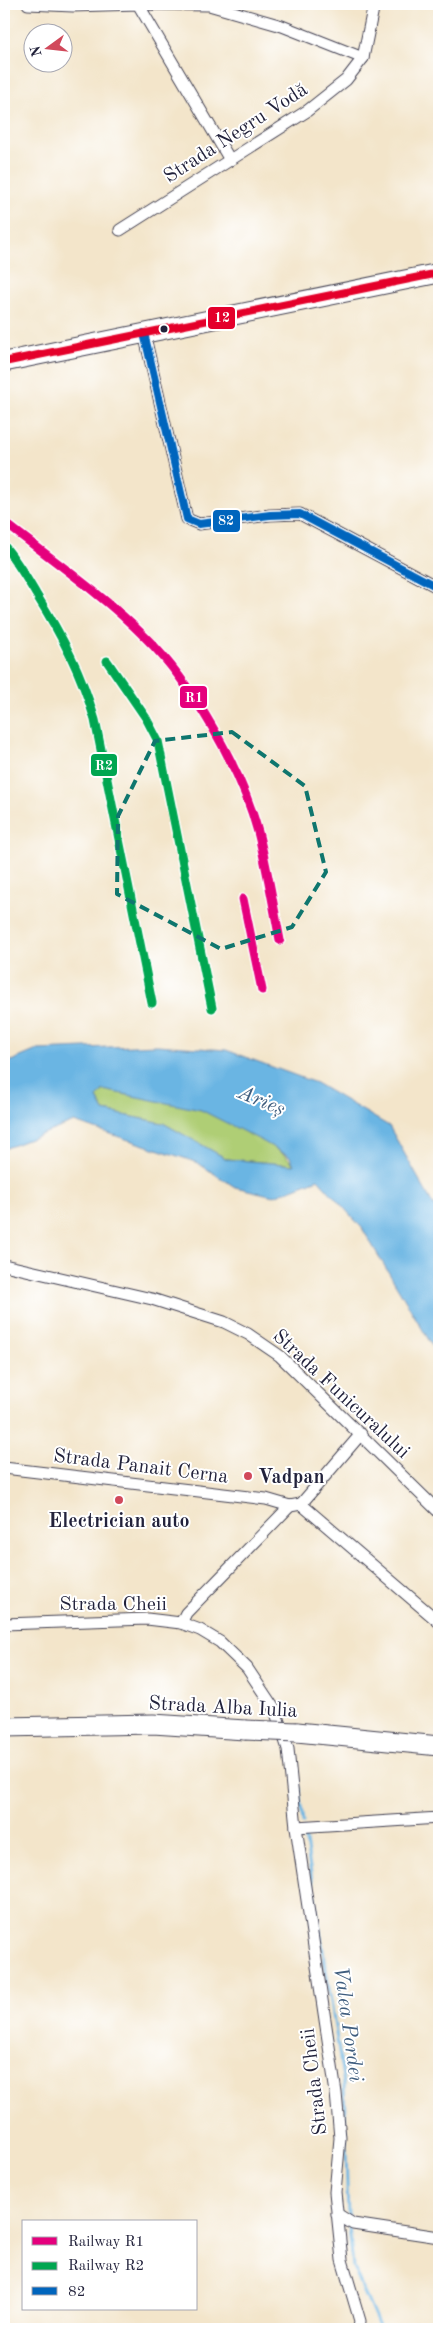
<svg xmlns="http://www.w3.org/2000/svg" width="443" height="2333" font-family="'Old Standard TT',serif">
	<rect width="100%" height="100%" fill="#fff"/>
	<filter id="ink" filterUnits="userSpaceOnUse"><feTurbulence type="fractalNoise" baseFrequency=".02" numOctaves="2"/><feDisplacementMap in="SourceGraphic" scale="10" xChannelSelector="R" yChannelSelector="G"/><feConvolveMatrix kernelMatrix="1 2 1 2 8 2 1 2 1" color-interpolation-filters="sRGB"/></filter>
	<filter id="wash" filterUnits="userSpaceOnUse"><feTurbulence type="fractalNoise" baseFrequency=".0096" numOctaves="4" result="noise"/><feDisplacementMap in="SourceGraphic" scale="20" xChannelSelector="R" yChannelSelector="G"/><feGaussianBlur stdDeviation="1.12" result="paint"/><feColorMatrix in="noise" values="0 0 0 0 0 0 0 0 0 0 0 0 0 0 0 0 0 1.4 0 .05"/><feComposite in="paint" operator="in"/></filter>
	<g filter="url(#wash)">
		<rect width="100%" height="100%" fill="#f3e5ca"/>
		<path fill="#afce75" stroke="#687858" d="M 103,1089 C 133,1096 174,1101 202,1110 C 221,1117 285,1149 294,1165 L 227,1159 L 163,1123 L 104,1111 L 97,1098 Z"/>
		<path fill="#6bb5e3" stroke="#466c8f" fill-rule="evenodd" d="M 157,1045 L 226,1050 L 316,1083 L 389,1126 L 439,1215 L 439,1357 L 362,1228 L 318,1179 L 274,1196 L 235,1187 L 196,1162 L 74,1122 L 4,1149 L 4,1064 L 37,1050 ZM 103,1090 L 201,1110 L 262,1141 L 290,1157 L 294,1165 L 227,1159 L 163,1123 L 104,1111 L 97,1098 Z"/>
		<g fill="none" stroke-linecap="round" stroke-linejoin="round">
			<g stroke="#6bb5e3" stroke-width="3">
				<path d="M 293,1737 L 303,1823"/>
				<path d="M 304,1829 L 344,2084 L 348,2217"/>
				<path d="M 349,2226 L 353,2267 L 380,2329"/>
			</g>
		</g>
	</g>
	<g filter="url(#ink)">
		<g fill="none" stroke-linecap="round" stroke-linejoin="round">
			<defs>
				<g id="minor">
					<path d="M 28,4 L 73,6 L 138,4 L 209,5 L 282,26 L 363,58"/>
					<path d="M 138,4 L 230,160"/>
					<path d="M 120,230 L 307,111 L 346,80 L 363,58 L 374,4"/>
					<path d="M 144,333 L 187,519 L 199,524 L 270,515 L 300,514 L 439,588"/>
					<path d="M 4,1265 L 152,1299 L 224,1322 L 248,1334 L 280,1356 L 439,1512"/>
					<path d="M 4,1468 L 266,1499 L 290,1506 L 301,1504 L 439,1622"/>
					<path d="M 301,1504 L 361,1434"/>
					<path d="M 181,1623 L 186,1613 L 290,1506"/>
					<path d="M 4,1624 L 147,1619 L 181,1623 L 200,1630 L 220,1642 L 247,1668 L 275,1710 L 288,1749 L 296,1827 L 336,2093 L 340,2138 L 335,2192 L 342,2260 L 360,2321 L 359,2329"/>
					<path d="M 296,1827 L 439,1818"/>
					<path d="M 337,2214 L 353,2224 L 439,2237"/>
				</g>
				<g id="primary">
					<path d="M 4,362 L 439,273"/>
					<path d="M 4,1727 L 153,1724 L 245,1730"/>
					<path d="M 297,1732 L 439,1746"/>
				</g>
			</defs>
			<use href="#minor" stroke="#413f50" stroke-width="13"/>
			<use href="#primary" stroke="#413f50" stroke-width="21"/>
			<use href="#minor" stroke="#fff" stroke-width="11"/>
			<use href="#primary" stroke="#fff" stroke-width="19"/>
			<defs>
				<path id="primary-bridge" d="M 245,1730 L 297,1732"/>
			</defs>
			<use href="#primary-bridge" stroke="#413f50" stroke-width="21" stroke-linecap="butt"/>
			<use href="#primary-bridge" stroke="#fff" stroke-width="19"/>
			<defs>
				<path id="bus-1" d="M 144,333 L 187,519 L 199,524 L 270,515 L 300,514 L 439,588"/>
				<path id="bus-2" d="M 4,362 L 439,273"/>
			</defs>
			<use href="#bus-1" stroke="#fff" stroke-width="11"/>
			<use href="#bus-2" stroke="#fff" stroke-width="11"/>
			<use href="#bus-1" stroke="#0065bd" stroke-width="8"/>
			<use href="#bus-2" stroke="#e4002b" stroke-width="8"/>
			<defs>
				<g id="rail-1">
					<path d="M 4,522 C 51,559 102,594 145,637 C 192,683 241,768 258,832 C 267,867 273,904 280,940"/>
					<path d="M 243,899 L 262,990"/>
				</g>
				<g id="rail-2">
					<path d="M 4,546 C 17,561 26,577 36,594 C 62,636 81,672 95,720 L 152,1003"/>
					<path d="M 107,661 L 146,718 L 158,741 L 212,1008"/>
				</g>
			</defs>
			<use href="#rail-1" stroke="#fff" stroke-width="12"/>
			<use href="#rail-2" stroke="#fff" stroke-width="12"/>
			<use href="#rail-1" stroke="#e5007d" stroke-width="9"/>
			<use href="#rail-2" stroke="#00a651" stroke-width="9"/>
		</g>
	</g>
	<path fill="none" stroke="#0f766e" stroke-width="4" stroke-dasharray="10 6" stroke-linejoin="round" d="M 232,732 L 305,786 L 326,872 L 292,927 L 221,949 L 117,894 L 118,816 L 155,741 Z"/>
	<circle fill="#22223b" stroke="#fff" stroke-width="2" cx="164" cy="329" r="4.5"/>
	<g fill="#d1495b" stroke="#fff" stroke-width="2">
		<circle cx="248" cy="1476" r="5"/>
		<circle cx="119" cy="1500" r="5"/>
	</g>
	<g text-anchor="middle" stroke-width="4" stroke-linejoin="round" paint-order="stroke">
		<g font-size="20" fill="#22223b" stroke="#fff">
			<text transform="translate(235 132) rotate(-33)" y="7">Strada Negru Vodă</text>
			<text transform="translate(342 1393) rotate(43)" y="7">Strada Funicuralului</text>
			<text transform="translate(141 1465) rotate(7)" y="7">Strada Panait Cerna</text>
			<text x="113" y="1610">Strada Cheii</text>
			<text transform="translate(223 1706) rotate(3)" y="7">Strada Alba Iulia</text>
			<text transform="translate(313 2082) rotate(-97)" y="7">Strada Cheii</text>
		</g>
		<g font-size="20" font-weight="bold" fill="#22223b" stroke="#fff" text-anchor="start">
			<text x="258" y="1483">Vadpan</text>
			<text x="119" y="1527" text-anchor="middle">Electrician auto</text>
		</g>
		<g font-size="21" font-style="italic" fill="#3f5d7e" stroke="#fff">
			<text transform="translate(262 1100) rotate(23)" y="7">Arieș</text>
			<text transform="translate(349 2024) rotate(82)" y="7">Valea Pordei</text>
		</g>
	</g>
	<g stroke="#fff" stroke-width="2">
		<rect x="207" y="306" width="29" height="24" rx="5" fill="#e4002b"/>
		<rect x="212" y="509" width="29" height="24" rx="5" fill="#0065bd"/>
		<rect x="179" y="685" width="29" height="24" rx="5" fill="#e5007d"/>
		<rect x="90" y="753" width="28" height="24" rx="5" fill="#00a651"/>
	</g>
	<g font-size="14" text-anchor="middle" font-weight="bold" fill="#fff">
		<text x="222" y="322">12</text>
		<text x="226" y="525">82</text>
		<text x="194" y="702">R1</text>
		<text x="104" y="770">R2</text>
	</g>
	<rect width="443" height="2333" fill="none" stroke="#fff" stroke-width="20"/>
	<rect x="22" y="2220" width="175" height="90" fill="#ffffff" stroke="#a7a7b1"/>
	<rect x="32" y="2237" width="25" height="8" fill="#e5007d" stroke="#a7a7b1"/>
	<text x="68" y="2246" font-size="15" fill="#22223b">Railway R1</text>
	<rect x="32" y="2262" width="25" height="8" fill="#00a651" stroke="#a7a7b1"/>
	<text x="68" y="2270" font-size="15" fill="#22223b">Railway R2</text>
	<rect x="32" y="2287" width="25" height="8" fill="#0065bd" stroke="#a7a7b1"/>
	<text x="68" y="2296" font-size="15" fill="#22223b">82</text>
	<g transform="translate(48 48) rotate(255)"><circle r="24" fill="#ffffff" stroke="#a7a7b1"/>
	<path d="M0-4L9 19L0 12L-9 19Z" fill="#d1495b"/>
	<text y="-8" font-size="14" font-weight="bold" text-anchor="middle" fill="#22223b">N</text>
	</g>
</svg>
